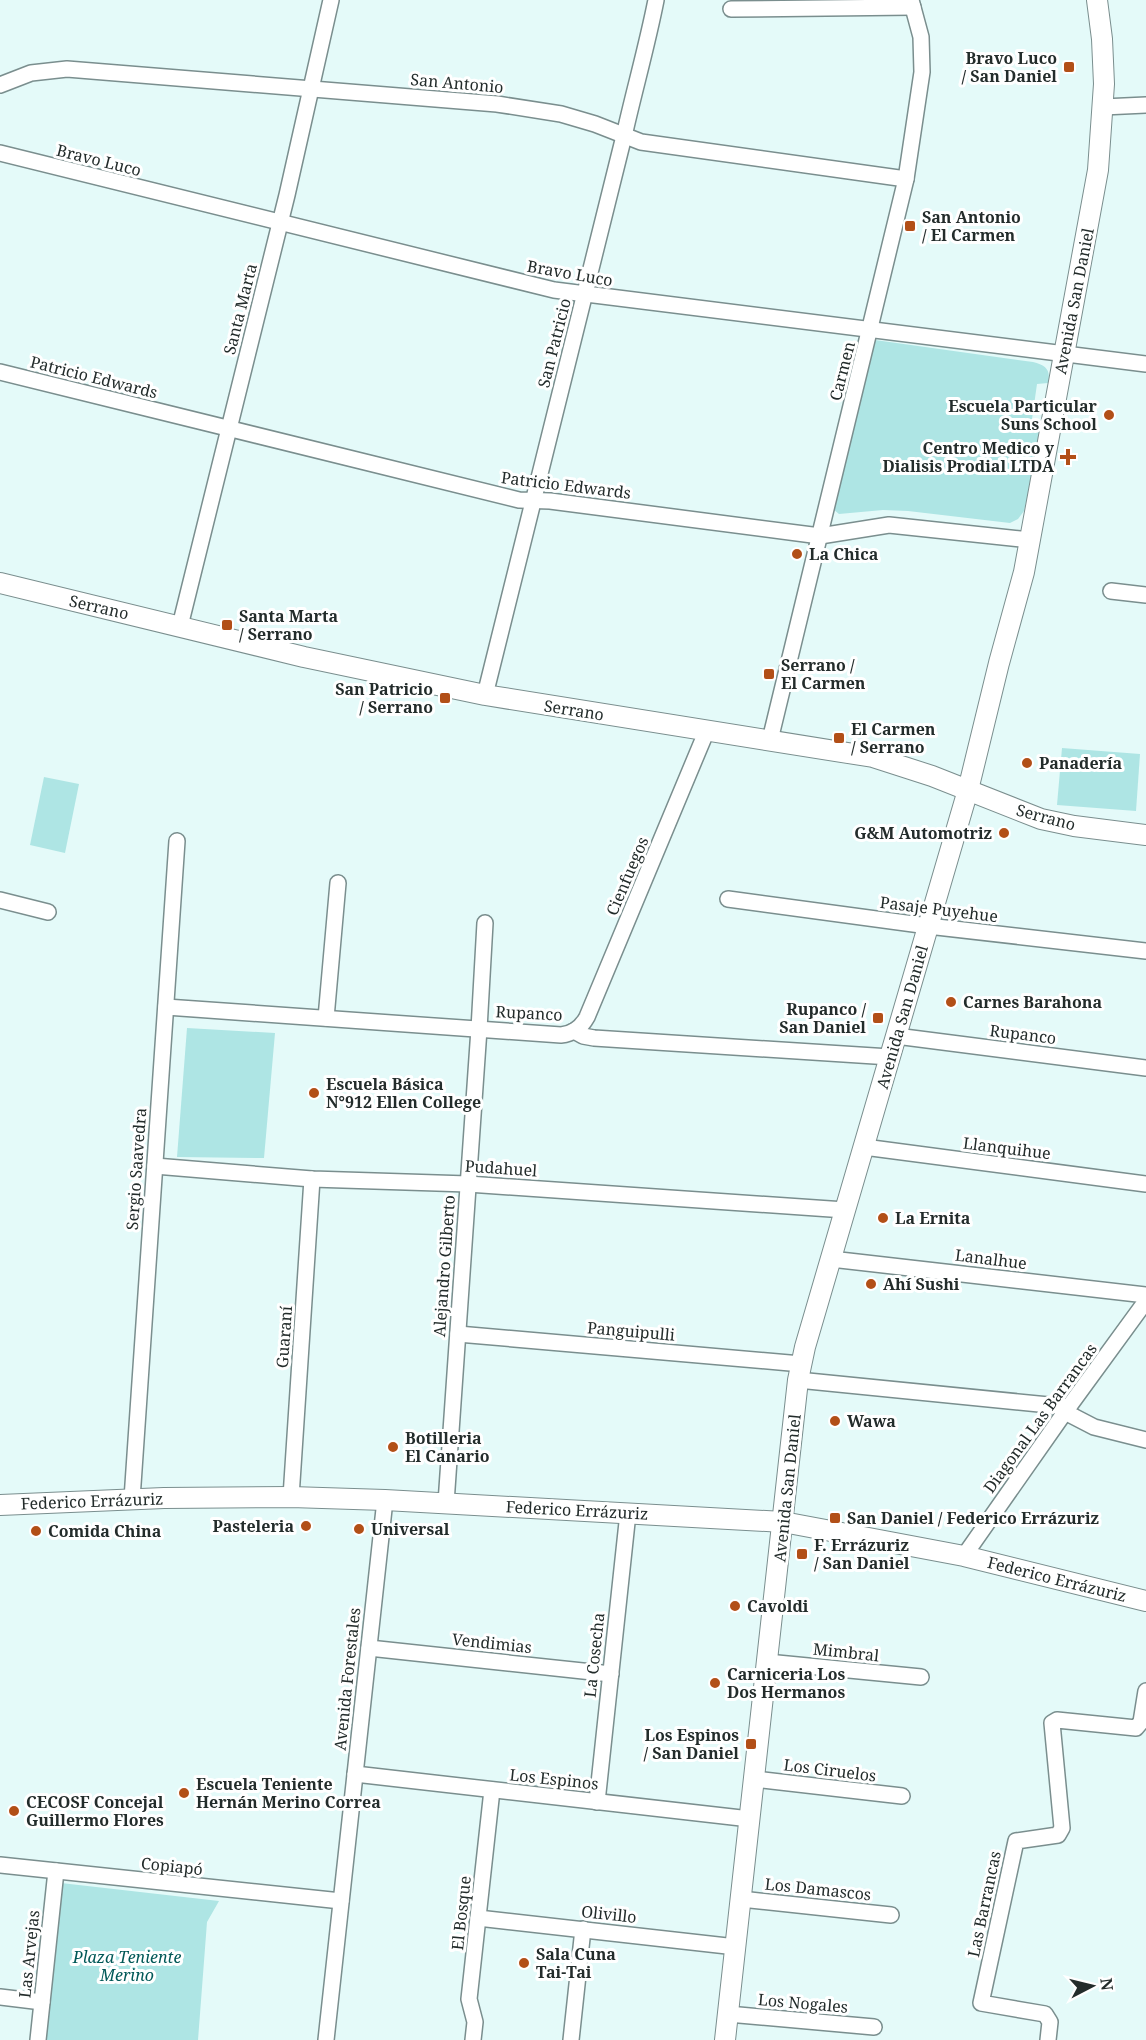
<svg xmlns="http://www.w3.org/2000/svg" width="1146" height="2040" font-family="'Noto Serif',serif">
	<rect width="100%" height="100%" fill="#e4faf9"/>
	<g fill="#aee5e4">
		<path d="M 875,340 L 1033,362 C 1046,365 1051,370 1048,383 L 1037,384 L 1032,419 L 1039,432 L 1027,498 L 1024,511 L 1018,519 L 1010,523 L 908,511 L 883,510 L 839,514 L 833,509 Z"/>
		<path d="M 1062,748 L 1140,754 L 1136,811 L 1057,805 Z"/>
		<path d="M 44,777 L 79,784 L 65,853 L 30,845 Z"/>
		<path d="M 187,1028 L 275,1033 L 264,1158 L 177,1157 Z"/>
		<path d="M 61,1883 L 219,1901 L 207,1922 L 198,2040 L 44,2040 Z"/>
	</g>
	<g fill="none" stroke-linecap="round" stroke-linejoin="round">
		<defs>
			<g id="street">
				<path d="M 731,9 L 913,7"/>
				<path d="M 0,85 L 31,73 L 67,69 L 497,104 L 561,114 L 595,124 L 641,142 L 906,179"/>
				<path d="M 1103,107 L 1146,105"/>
				<path d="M 0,153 L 554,290 L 1146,364"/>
				<path d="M 0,372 L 519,500 L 550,501 L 820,536 L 889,525 L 1030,540"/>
				<path d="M 1111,591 L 1146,595"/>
				<path d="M 180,626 L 287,195 L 331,0"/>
				<path d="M 485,695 L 624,136 C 634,91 647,46 656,0"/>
				<path d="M 770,740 L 906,179 L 922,72 L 921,37 L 911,0"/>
				<path d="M 728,899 L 928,926 L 1146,951"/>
				<path d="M 0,900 L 48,912"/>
				<path d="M 166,1007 L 561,1035 C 573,1034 581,1028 587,1017 L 707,730"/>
				<path d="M 326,1018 L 338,883"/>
				<path d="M 574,1031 L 583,1036 L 594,1038 L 890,1057"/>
				<path d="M 896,1036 L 1146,1068"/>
				<path d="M 864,1147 L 1146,1184"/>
				<path d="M 155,1166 L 312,1179 L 468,1184 L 845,1210"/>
				<path d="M 831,1259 L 1146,1295"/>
				<path d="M 458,1334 L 801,1364"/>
				<path d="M 798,1380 L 1069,1407"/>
				<path d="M 1065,1412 L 1094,1427 L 1146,1440"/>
				<path d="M 291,1497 L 312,1179"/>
				<path d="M 132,1499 L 177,841"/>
				<path d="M 446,1503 L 479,1029 L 485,923"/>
				<path d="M 964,1556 L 1065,1412 L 1146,1301"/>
				<path d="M 369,1648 L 611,1674"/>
				<path d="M 767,1662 L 921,1677"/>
				<path d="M 355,1774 L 750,1819"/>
				<path d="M 754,1779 L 902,1796"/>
				<path d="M 597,1802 L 628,1513"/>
				<path d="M 0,1865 L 341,1901"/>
				<path d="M 741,1899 L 891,1915"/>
				<path d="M 478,1918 L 736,1947"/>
				<path d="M 0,1997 L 42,2002"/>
				<path d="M 728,2014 L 874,2027"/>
				<path d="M 38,2040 L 56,1871"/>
				<path d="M 326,2040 L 385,1500"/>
				<path d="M 473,2040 L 475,2022 L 469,1999 L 492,1790"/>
				<path d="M 571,2040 L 583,1929"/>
				<path d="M 1048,2040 L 1050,2022 L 1045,2014 L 981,2003 L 1016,1841 L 1058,1835 L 1062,1828 L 1052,1723 L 1057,1720 L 1136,1728 L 1141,1722 L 1146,1691"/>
			</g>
			<g id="secondary">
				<path d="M 0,583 L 304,657 L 485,695 L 873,757 L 932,776 L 1041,819 L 1074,826 L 1146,835"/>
				<path d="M 0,1505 L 164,1498 L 291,1497 L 385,1500 L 783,1522 L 964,1556 L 1146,1601"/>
				<path d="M 725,2040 L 798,1380 L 805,1347 L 968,790 L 999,663 L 1024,572 L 1098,170 L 1104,84 L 1102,39 L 1097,0"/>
			</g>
		</defs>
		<use href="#street" stroke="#7a8e8e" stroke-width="18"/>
		<use href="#secondary" stroke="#7a8e8e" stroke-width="22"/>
		<use href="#street" stroke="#fff" stroke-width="15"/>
		<use href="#secondary" stroke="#fff" stroke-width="20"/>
	</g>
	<g fill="#b24f17" stroke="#fff" stroke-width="2">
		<rect x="1063" y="61" width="12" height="12" rx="3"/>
		<rect x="904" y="220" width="12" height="12" rx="3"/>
		<circle cx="1109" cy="415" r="6"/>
		<path d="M1065 448h6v6h6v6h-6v6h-6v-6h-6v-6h6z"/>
		<circle cx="797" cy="554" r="6"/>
		<rect x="221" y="619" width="12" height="12" rx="3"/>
		<rect x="763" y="668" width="12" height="12" rx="3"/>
		<rect x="439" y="692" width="12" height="12" rx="3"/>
		<rect x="833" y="732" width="12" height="12" rx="3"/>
		<circle cx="1027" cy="763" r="6"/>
		<circle cx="1004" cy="833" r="6"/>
		<circle cx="951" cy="1002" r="6"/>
		<rect x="872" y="1012" width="12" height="12" rx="3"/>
		<circle cx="314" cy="1093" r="6"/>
		<circle cx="883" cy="1218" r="6"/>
		<circle cx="871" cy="1284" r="6"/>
		<circle cx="835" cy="1421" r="6"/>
		<circle cx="393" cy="1447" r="6"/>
		<rect x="829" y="1512" width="12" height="12" rx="3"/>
		<circle cx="306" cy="1526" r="6"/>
		<circle cx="359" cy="1529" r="6"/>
		<circle cx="36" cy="1531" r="6"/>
		<rect x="796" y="1548" width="12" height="12" rx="3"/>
		<circle cx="735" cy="1606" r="6"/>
		<circle cx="715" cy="1683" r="6"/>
		<rect x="745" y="1738" width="12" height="12" rx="3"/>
		<circle cx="184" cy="1793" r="6"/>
		<circle cx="14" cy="1811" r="6"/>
		<circle cx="524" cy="1963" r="6"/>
	</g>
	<g text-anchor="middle" stroke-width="6" stroke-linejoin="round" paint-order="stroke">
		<g font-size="16" font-weight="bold" fill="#232c2b" stroke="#fff" text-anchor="start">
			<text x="1057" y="64" text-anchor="end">Bravo Luco<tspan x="1057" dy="18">/ San Daniel</tspan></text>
			<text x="922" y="223">San Antonio<tspan x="922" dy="18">/ El Carmen</tspan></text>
			<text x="1097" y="412" text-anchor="end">Escuela Particular<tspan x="1097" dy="18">Suns School</tspan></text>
			<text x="1054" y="454" text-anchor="end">Centro Medico y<tspan x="1054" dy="18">Dialisis Prodial LTDA</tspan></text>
			<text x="809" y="560">La Chica</text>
			<text x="239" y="622">Santa Marta<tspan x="239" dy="18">/ Serrano</tspan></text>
			<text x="781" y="671">Serrano /<tspan x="781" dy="18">El Carmen</tspan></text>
			<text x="433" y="695" text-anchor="end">San Patricio<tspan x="433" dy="18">/ Serrano</tspan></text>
			<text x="851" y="735">El Carmen<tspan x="851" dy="18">/ Serrano</tspan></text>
			<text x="1039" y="769">Panadería</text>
			<text x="992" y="839" text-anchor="end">G&amp;M Automotriz</text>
			<text x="963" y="1008">Carnes Barahona</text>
			<text x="866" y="1015" text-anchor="end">Rupanco /<tspan x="866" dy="18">San Daniel</tspan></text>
			<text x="326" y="1090">Escuela Básica<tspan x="326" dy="18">N°912 Ellen College</tspan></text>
			<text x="895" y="1224">La Ernita</text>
			<text x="883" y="1290">Ahí Sushi</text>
			<text x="847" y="1427">Wawa</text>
			<text x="405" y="1444">Botilleria<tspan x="405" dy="18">El Canario</tspan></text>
			<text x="847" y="1524">San Daniel / Federico Errázuriz</text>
			<text x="294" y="1532" text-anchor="end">Pasteleria</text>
			<text x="371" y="1535">Universal</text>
			<text x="48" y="1537">Comida China</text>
			<text x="814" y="1551">F. Errázuriz<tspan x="814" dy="18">/ San Daniel</tspan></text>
			<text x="747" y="1612">Cavoldi</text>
			<text x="727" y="1680">Carniceria Los<tspan x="727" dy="18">Dos Hermanos</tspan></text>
			<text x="739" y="1741" text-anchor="end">Los Espinos<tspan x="739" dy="18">/ San Daniel</tspan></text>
			<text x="196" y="1790">Escuela Teniente<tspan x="196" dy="18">Hernán Merino Correa</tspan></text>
			<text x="26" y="1808">CECOSF Concejal<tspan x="26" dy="18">Guillermo Flores</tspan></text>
			<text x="536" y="1960">Sala Cuna<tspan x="536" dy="18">Tai-Tai</tspan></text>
		</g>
		<g font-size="16" fill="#232c2b" stroke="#fff">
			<text transform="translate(457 83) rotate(5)" y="6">San Antonio</text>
			<text transform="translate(99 160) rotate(14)" y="6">Bravo Luco</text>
			<text transform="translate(570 273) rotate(10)" y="6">Bravo Luco</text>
			<text transform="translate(1074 301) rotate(-79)" y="6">Avenida San Daniel</text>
			<text transform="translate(240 309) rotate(-76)" y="6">Santa Marta</text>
			<text transform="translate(554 343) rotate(-76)" y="6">San Patricio</text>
			<text transform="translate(842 371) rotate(-76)" y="6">Carmen</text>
			<text transform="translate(94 377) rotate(14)" y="6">Patricio Edwards</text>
			<text transform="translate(566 485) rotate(7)" y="6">Patricio Edwards</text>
			<text transform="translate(99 607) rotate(13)" y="6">Serrano</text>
			<text transform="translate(574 710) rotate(9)" y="6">Serrano</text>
			<text transform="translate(1046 817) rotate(15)" y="6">Serrano</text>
			<text transform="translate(627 876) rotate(-67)" y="6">Cienfuegos</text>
			<text transform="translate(939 909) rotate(7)" y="6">Pasaje Puyehue</text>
			<text transform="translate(529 1013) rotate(3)" y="6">Rupanco</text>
			<text transform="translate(902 1017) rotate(-74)" y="6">Avenida San Daniel</text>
			<text transform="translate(1023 1034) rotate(7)" y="6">Rupanco</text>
			<text transform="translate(1007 1148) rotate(7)" y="6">Llanquihue</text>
			<text transform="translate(501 1168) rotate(4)" y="6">Pudahuel</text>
			<text transform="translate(136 1169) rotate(-86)" y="6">Sergio Saavedra</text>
			<text transform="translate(991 1259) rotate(7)" y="6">Lanalhue</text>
			<text transform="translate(444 1266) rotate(-86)" y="6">Alejandro Gilberto</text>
			<text transform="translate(631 1331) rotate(5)" y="6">Panguipulli</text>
			<text transform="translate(284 1337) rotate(-86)" y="6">Guaraní</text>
			<text transform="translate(1040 1418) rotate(-54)" y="6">Diagonal Las Barrancas</text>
			<text transform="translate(787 1488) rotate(-84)" y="6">Avenida San Daniel</text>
			<text transform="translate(92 1501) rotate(-2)" y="6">Federico Errázuriz</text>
			<text transform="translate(577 1510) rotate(3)" y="6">Federico Errázuriz</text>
			<text transform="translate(1057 1579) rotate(14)" y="6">Federico Errázuriz</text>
			<text transform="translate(492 1643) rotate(6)" y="6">Vendimias</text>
			<text transform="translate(846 1652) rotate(6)" y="6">Mimbral</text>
			<text transform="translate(594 1655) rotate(-84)" y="6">La Cosecha</text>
			<text transform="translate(347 1679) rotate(-84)" y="6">Avenida Forestales</text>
			<text transform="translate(830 1770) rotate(7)" y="6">Los Ciruelos</text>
			<text transform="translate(554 1779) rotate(6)" y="6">Los Espinos</text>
			<text transform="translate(172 1866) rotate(6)" y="6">Copiapó</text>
			<text transform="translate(818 1889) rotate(6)" y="6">Los Damascos</text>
			<text transform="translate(984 1904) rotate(-78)" y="6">Las Barrancas</text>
			<text transform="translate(461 1913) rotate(-84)" y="6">El Bosque</text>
			<text transform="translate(609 1914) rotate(6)" y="6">Olivillo</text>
			<text transform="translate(29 1954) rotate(-84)" y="6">Las Arvejas</text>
			<text transform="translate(803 2003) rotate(5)" y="6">Los Nogales</text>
		</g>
		<g font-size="16" font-style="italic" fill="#005857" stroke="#fff">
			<text x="127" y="1963">Plaza Teniente<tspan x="127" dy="18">Merino</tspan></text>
		</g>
	</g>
	<g transform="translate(1092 1986) rotate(83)" stroke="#ffffff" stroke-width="4.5" paint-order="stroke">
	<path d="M0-4.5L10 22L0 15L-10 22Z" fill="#232c2b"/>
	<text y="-9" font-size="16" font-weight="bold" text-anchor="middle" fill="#232c2b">N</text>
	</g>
</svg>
